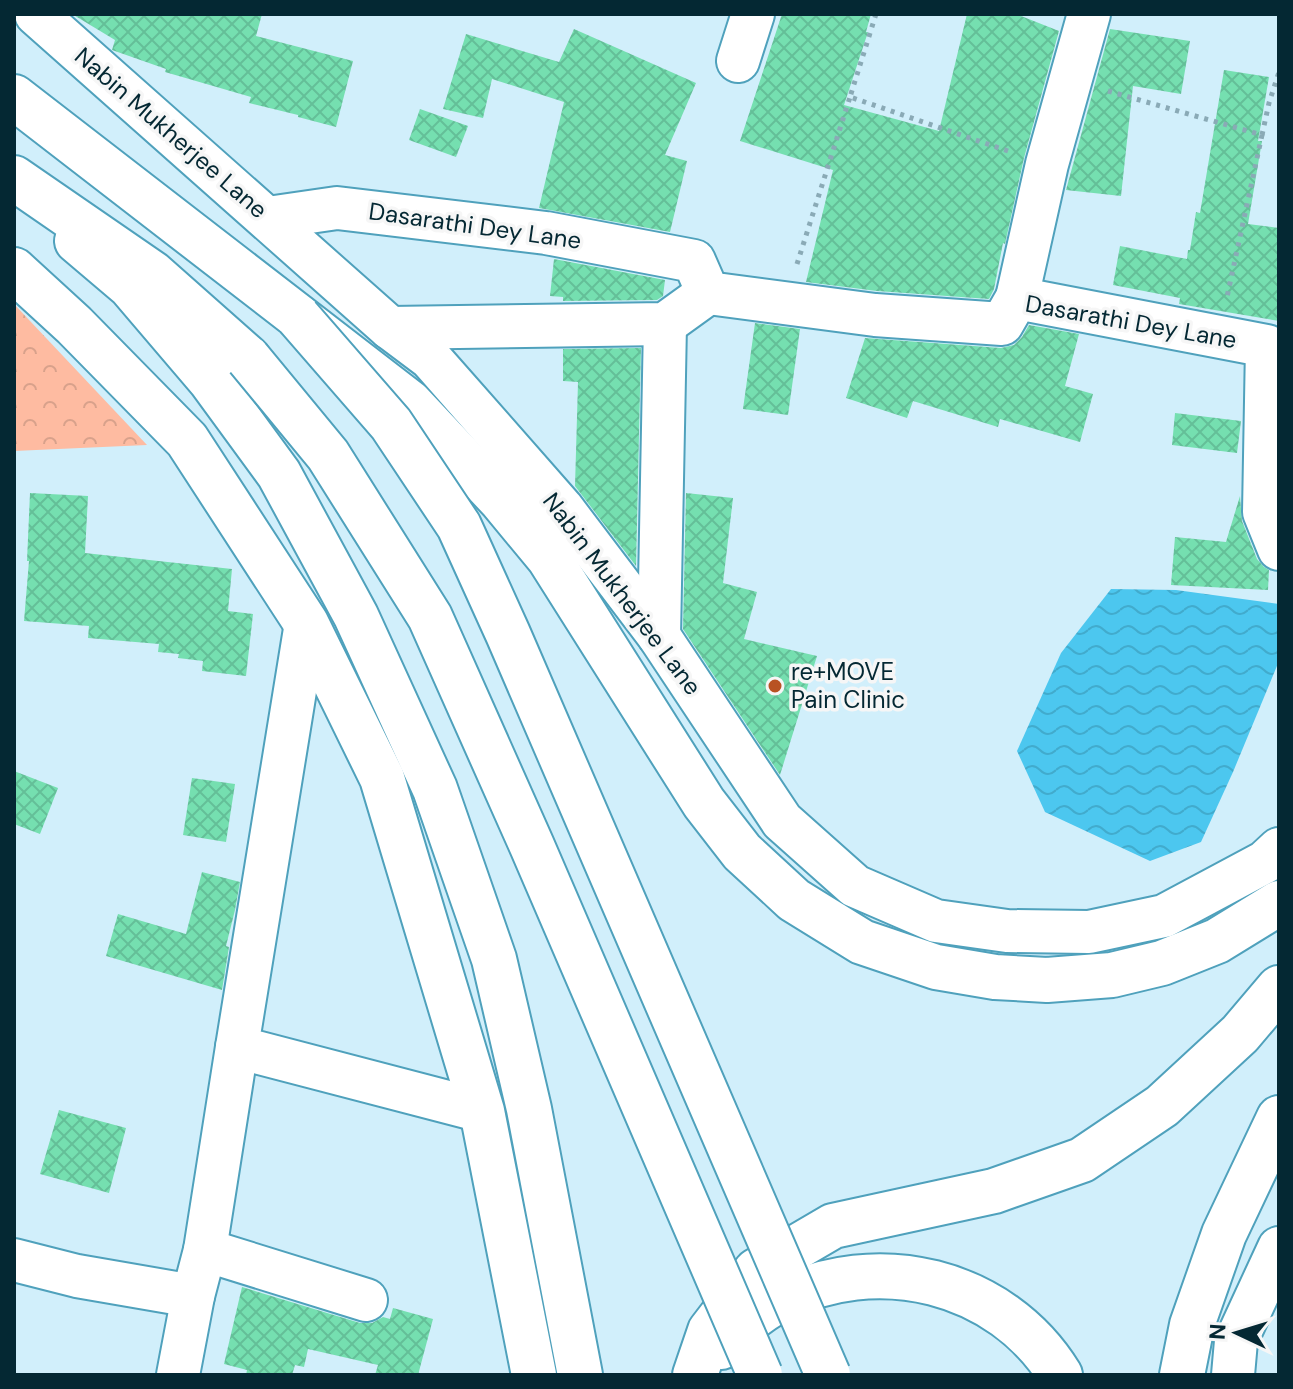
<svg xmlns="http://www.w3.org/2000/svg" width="1293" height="1389" font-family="'DM Sans',sans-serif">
	<defs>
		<pattern id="park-crowns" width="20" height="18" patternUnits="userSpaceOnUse" patternTransform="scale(2)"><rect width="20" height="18" fill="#febba1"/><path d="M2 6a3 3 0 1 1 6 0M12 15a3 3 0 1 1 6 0" fill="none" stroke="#d8a18b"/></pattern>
		<pattern id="water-waves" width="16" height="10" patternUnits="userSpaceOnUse" patternTransform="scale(2)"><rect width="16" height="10" fill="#4cc7ef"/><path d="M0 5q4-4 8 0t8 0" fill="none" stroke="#41abcd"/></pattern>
		<pattern id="building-cross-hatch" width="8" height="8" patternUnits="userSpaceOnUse" patternTransform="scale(2)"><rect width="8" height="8" fill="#75dfb0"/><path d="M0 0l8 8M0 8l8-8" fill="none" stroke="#64bf98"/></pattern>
	</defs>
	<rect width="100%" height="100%" fill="#d1effb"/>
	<path fill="url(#park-crowns)" d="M 14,304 L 147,445 L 14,451 Z"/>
	<path fill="url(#water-waves)" d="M 1111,589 L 1176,590 L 1279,604 L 1279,661 L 1233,772 L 1201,842 L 1150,861 L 1045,812 L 1017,751 L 1061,653 Z"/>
	<g fill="url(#building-cross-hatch)">
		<path d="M 72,14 L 262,14 L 256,36 L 353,61 L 336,127 L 298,117 L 298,115 L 249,103 L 251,97 L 165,72 L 166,69 L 112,50 L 115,40 Z"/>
		<path d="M 782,14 L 871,14 L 866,32 L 868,32 L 844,105 L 939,131 L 967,14 L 1016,14 L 1059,31 L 1024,158 L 1005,244 L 1003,243 L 994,289 L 989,299 L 877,291 L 806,282 L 833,170 L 740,141 Z"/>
		<path d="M 574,29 L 696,83 L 665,155 L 687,161 L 670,232 L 539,208 L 564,102 L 492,79 L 483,118 L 443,109 L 466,34 L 559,62 Z"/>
		<path d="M 1110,29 L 1190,41 L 1181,94 L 1133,86 L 1121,196 L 1066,190 Z"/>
		<path d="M 1224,70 L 1269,77 L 1258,141 L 1262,141 L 1248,224 L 1279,228 L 1279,321 L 1179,304 L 1180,298 L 1113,285 L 1120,246 L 1187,259 L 1188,250 L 1190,250 L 1196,212 L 1200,213 Z"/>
		<path d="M 420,109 L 468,126 L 456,157 L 409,140 Z"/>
		<path d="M 554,259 L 665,280 L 663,296 L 657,300 L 563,301 L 563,297 L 550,296 Z"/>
		<path d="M 755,323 L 800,329 L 788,415 L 743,409 Z"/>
		<path d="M 1029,325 L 1079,334 L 1065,386 L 1093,394 L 1080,442 L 1000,419 L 998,427 L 913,401 L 907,418 L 846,398 L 865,338 L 1001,348 L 1014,345 L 1022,337 Z"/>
		<path d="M 641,348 L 636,566 L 575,486 L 578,382 L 563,381 L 563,349 Z"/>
		<path d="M 1175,413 L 1241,421 L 1237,453 L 1172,445 Z"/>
		<path d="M 30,493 L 88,496 L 85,553 L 232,569 L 228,611 L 253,614 L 246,676 L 202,671 L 203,661 L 178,658 L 179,654 L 158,652 L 159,644 L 88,638 L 89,626 L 24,621 L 29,561 L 27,561 Z"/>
		<path d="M 686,493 L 733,498 L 723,583 L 757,592 L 744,639 L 817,656 L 780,775 L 683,629 Z"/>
		<path d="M 1240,496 L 1242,521 L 1257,559 L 1264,567 L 1269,570 L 1268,590 L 1171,585 L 1175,537 L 1226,542 Z"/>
		<path d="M 14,771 L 58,788 L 40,834 L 14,824 Z"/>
		<path d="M 192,778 L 235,784 L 226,842 L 183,835 Z"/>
		<path d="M 202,872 L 240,882 L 235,910 L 226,946 L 229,947 L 222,990 L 106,956 L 118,914 L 186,934 Z"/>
		<path d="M 59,1110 L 126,1128 L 109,1193 L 40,1174 Z"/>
		<path d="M 242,1287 L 360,1323 L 372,1323 L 383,1317 L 390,1319 L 393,1308 L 433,1319 L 418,1375 L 375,1375 L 378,1365 L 308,1349 L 304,1367 L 295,1365 L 292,1375 L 246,1375 L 247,1370 L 224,1364 Z"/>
	</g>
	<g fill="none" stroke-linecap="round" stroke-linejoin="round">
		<defs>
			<g id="street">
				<path d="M 36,14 L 390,328 L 430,358 L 562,508 L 659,636 L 782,821 L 855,886 L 936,921 L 1007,931 L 1089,932 L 1164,916 L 1265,862 L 1279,849"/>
				<path d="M 738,61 L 753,14"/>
				<path d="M 268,218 L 337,208 L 546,233 L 694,261 L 708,293 L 875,315 L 1002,324 L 1017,298 L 1267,346 L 1264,512 L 1279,549"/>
				<path d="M 1017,298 L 1047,164 L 1089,14"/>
				<path d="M 390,328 L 665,324 L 708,293"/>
				<path d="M 306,623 L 237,1047 L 482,1111"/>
				<path d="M 659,636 L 665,324"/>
				<path d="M 205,1250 L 366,1300"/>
				<path d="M 14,1260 L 77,1276 L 193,1296"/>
				<path d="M 178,1375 L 193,1296 L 205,1250 L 237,1047"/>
				<path d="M 1233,1375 L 1236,1341 L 1279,1248"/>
			</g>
			<path id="secondary" d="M 14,270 L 74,325 L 187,440 L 306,623 L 382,778 L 482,1111 L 534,1375"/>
			<g id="primary">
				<path d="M 14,97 L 410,403 L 501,500 L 549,558 L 704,803 L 742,852 L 794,900 L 862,942 L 936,967 L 995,977 L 1047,980 L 1112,975 L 1162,963 L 1217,941 L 1279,903"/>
				<path d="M 77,241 L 130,286 L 211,381 L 279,474 L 356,616 L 435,789 L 494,959 L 529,1109 L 580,1375"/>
				<path d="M 721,1347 C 737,1330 756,1312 778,1301 C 876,1250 1001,1279 1060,1375"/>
				<path d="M 695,1375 L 710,1331 L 756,1271 L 833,1226 L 994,1191 L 1082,1160 L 1162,1106 L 1240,1034 L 1279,988"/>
				<path d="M 1182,1375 L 1192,1325 L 1224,1234 L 1279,1118"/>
			</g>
			<path id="highway" d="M 14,178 L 152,273 L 248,358"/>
		</defs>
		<use href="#street" stroke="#4fa1bc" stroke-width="46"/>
		<use href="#secondary" stroke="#4fa1bc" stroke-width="48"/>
		<use href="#primary" stroke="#4fa1bc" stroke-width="48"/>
		<use href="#highway" stroke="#4fa1bc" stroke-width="48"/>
		<g stroke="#8aaab6" stroke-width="5" stroke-dasharray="4 6" stroke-linecap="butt">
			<path d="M 876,14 L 850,97 L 1008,151"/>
			<path d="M 1108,91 L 1262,135 L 1227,297"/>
			<path d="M 1262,135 L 1269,103 L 1279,72"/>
			<path d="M 797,264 L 850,97"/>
		</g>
		<use href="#street" stroke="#fff" stroke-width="42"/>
		<use href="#secondary" stroke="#fff" stroke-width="44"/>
		<use href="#primary" stroke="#fff" stroke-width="44"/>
		<use href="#highway" stroke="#fff" stroke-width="44"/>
		<defs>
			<g id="highway-bridge">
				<path d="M 298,317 L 391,424 L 459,526 L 508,634 L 828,1375"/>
				<path d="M 248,358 L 328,455 L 430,617 L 532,846 L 760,1375"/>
			</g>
		</defs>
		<use href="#highway-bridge" stroke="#4fa1bc" stroke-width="48" stroke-linecap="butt"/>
		<use href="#highway-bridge" stroke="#fff" stroke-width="44"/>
	</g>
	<circle fill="#b85223" stroke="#f6f6f6" stroke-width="3" cx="775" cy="686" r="8"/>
	<g text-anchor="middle" stroke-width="7" stroke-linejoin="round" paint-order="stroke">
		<g font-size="24" fill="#042833" stroke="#f6f6f6">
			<text transform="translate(171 133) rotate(41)" y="8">Nabin Mukherjee Lane</text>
			<text transform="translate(475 226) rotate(8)" y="8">Dasarathi Dey Lane</text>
			<text transform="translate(1131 322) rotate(10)" y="8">Dasarathi Dey Lane</text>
			<text transform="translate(622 594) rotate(53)" y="8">Nabin Mukherjee Lane</text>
		</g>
		<g font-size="24" fill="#042833" stroke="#f6f6f6" text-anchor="start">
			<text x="791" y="680">re+MOVE<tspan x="791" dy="28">Pain Clinic</tspan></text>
		</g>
	</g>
	<rect width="1293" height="1389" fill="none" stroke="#042833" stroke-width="32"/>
	<g transform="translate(1237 1333) rotate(274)" stroke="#f6f6f6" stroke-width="6" paint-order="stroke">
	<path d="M0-6L14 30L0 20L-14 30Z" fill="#042833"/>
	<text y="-12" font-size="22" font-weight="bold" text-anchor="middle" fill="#042833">N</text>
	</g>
</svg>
